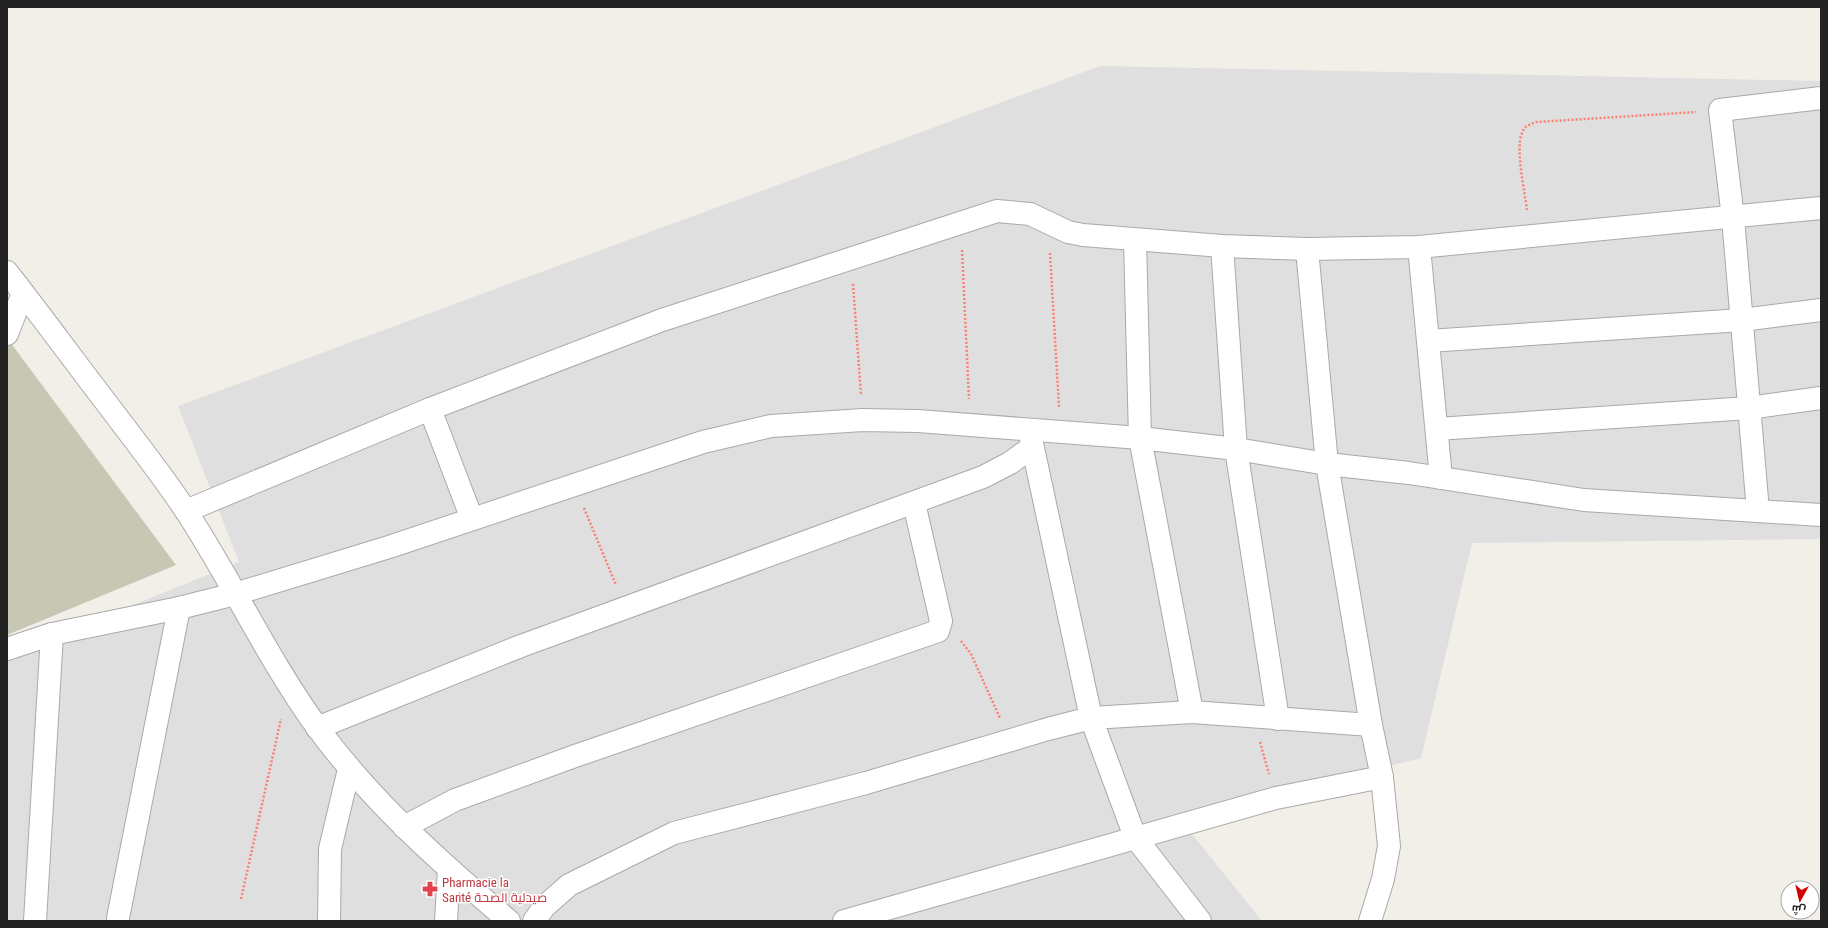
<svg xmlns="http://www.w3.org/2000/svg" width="1828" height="928" font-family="'Roboto Condensed',Cairo,sans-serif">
	<rect width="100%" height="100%" fill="#f2efe9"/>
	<path fill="#e0dfdf" d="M 1100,66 L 1821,81 L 1821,539 L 1472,543 L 1421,758 L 1180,819 L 1262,921 L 7,921 L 7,656 L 239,562 L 178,406 Z"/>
	<path fill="#c7c7b4" d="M 7,338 L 176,565 L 7,635 Z"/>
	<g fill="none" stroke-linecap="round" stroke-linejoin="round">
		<defs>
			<g id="minor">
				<path d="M 1135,240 L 1140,438 L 1192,712"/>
				<path d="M 1222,246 L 1236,449 L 1278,719"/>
				<path d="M 1419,247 L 1441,478"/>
				<path d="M 7,334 L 23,293"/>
				<path d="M 1428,341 L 1742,320 L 1821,310"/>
				<path d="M 430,409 L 472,519"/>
				<path d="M 1437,429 L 1749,408 L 1821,398"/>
				<path d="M 1030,434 L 1091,718 L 1135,837 L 1200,921"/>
				<path d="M 186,511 L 430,409 L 662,320 L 997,211 L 1030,214 L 1068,232 L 1083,235 L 1222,246 L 1307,249 L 1419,247 L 1821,208"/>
				<path d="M 1758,511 L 1733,218 L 1720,110 L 1821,98"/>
				<path d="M 7,649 L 52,634 L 179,608 L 235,594 L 389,547 L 703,442 L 771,426 L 863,420 L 918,421 L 1140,438 L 1236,449 L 1327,464 L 1409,473 L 1584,500 L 1821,515"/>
				<path d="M 317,728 L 521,646 L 983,477 L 1010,463 L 1032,447"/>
				<path d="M 404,827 L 455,800 L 575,756 L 938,631 L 941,621 L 914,503"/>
				<path d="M 118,918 L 179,608"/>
				<path d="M 35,921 L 52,634"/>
				<path d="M 329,921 L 330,849 L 349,769"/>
				<path d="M 446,921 L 449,869"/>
				<path d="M 534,921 L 544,907 L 569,885 L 674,833 L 866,783 L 1048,729 L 1091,718 L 1192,712 L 1371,725 L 1327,464 L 1307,249"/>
				<path d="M 844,921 L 1276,798 L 1382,777"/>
				<path d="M 1370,921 L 1383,879 L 1389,846 L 1382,777 L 1371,725"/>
			</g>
			<path id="tertiary" d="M 7,272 C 40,314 72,358 105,401 C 132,437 161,473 186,511 C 232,581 267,658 317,727 C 371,801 440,862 509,921"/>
		</defs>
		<use href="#minor" stroke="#a9a9a9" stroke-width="24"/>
		<use href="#tertiary" stroke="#a9a9a9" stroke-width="24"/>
		<g stroke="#fa8072" stroke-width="2.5" stroke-dasharray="2 2" stroke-linecap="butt">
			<path d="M 1527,210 C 1525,193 1515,148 1522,133 C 1524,126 1529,125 1536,122 L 1696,112"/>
			<path d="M 962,250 L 969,399"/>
			<path d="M 1050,253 L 1059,407"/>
			<path d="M 853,284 L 861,395"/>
			<path d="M 584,508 L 616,585"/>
			<path d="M 961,641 L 971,654 L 1000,718"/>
			<path d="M 1260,742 L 1269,774"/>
			<path d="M 241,899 L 281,719"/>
		</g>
		<use href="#minor" stroke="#fff" stroke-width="22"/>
		<use href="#tertiary" stroke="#fff" stroke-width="22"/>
	</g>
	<defs>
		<symbol id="pharmacy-bare" viewBox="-9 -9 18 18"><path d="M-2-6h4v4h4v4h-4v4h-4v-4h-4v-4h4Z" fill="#e0444e" stroke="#fff" stroke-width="2.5" paint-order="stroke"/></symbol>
	</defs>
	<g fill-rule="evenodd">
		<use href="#pharmacy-bare" x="419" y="878" width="22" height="22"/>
	</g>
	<g text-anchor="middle" stroke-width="3" stroke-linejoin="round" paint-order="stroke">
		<g font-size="13" fill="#be3a42" stroke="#fff" text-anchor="start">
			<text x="442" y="887">Pharmacie la<tspan x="442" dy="15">Santé صيدلية الصحة</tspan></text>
		</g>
	</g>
	<rect width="1828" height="928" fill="none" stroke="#222222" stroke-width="16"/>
	<g transform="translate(1800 900) rotate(188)"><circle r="19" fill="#ffffff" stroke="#a7a7a7"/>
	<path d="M0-3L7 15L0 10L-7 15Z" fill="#d40000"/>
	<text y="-6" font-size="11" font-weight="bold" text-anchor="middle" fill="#222222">ش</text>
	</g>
</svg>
